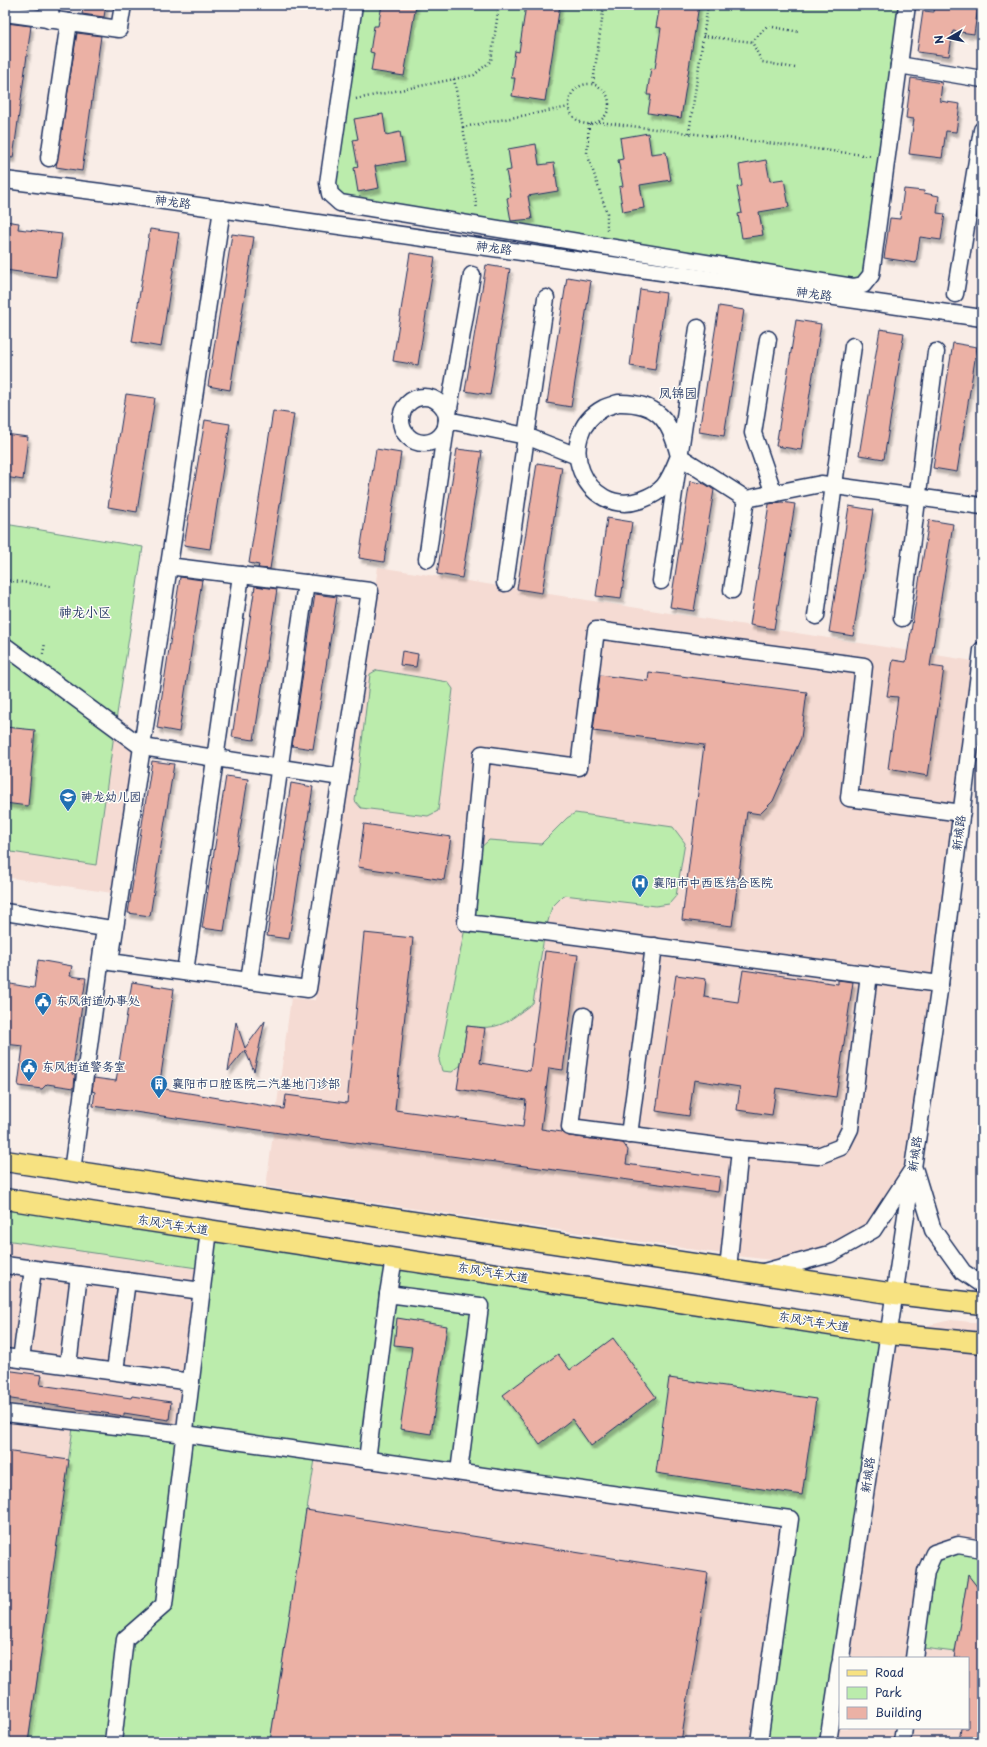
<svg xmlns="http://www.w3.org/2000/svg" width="987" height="1747" font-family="'Playpen Sans','LXGW WenKai TC',sans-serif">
	<defs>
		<filter id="shadow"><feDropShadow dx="2.5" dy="4.5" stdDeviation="1" flood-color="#0004"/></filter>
	</defs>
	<rect width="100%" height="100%" fill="#f9ede7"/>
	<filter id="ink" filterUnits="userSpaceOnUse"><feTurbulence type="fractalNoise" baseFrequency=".025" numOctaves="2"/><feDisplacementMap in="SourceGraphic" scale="8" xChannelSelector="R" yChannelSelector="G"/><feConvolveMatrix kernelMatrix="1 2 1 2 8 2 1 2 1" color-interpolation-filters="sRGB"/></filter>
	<g filter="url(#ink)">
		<g fill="#f5dbd3" fill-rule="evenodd">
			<path d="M 378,567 L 980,662 L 914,1167 L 873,1230 L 797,1263 L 730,1255 L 266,1187 L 291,998 L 315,1000 Z"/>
			<path d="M 5,646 L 142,747 L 119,894 L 5,877 Z"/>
			<path d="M 5,1199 L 889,1334 L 951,1320 L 982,1323 L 982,1742 L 5,1742 ZM 840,1658 L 968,1658 L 968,1728 L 840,1728 Z"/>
		</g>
		<g fill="#bbecac" stroke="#6b8e85">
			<path d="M 354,5 L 907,5 L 863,285 L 330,194 Z"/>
			<path d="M 5,524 L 143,547 L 115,727 L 96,865 L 5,851 Z"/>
			<path d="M 377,670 L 448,682 L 453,689 L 438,811 L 428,816 L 361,808 L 355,801 L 370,674 Z"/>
			<path d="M 575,813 L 673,827 L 685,843 L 676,896 L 669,904 L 656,906 L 564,895 L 552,907 L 545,932 L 533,1003 C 507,1022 501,1031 467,1026 L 461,1065 L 452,1072 L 442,1071 L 439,1060 L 466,923 L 477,851 L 489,840 L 541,844 L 567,818 Z"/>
			<path d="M 5,1199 L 889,1334 L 828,1742 L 759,1742 L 790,1519 L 316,1453 L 270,1742 L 28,1742 L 74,1421 L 185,1434 L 204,1269 L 5,1240 Z"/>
			<path d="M 982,1549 L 982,1593 L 968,1576 L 955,1652 L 915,1647 L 934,1553 Z"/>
		</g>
		<g fill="#ebb1a5" stroke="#1b2f5e" filter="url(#shadow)">
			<path d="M 84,5 L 106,5 L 104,17 L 82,14 Z"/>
			<path d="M 382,5 L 416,5 L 404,76 L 371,71 L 374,53 L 370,52 L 374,26 L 378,26 Z"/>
			<path d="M 526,5 L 560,5 L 545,101 L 512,96 L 515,78 L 511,78 L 515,51 L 519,52 Z"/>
			<path d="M 660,5 L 699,5 L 681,118 L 648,113 L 651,95 L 647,95 L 651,68 L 655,69 L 661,28 L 656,27 Z"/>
			<path d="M 935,5 L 970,5 L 978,7 L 974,34 L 953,31 L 949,56 L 917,52 L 923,11 L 934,12 Z"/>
			<path d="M 6,23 L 31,26 L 13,158 L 5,157 Z"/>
			<path d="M 77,33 L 101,36 L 82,171 L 56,167 Z"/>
			<path d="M 911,78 L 942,83 L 940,101 L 960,104 L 956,132 L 946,131 L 942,158 L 909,154 L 914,119 L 906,118 Z"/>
			<path d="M 383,114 L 386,135 L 400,132 L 405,161 L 375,166 L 379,188 L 358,192 L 354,168 L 358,167 L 353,140 L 358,139 L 354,119 Z"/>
			<path d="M 648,133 L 651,154 L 666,152 L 671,180 L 640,185 L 644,208 L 623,212 L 619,187 L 623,186 L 618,160 L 623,159 L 620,138 Z"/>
			<path d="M 536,144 L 539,165 L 554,163 L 558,191 L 528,196 L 532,219 L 511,221 L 507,198 L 511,197 L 506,171 L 511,170 L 508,149 Z"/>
			<path d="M 766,160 L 770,181 L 784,179 L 789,207 L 759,212 L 763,235 L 742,238 L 738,214 L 742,213 L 737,187 L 742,186 L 739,165 Z"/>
			<path d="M 904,189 L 924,191 L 924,193 L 939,196 L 937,213 L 945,214 L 941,240 L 920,237 L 916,263 L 884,258 L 890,218 L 900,219 Z"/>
			<path d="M 5,221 L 19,223 L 18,229 L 62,234 L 56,277 L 5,270 Z"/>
			<path d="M 150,229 L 179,233 L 161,347 L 132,342 Z"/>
			<path d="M 232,234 L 254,237 L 230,390 L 208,386 Z"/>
			<path d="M 410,253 L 435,257 L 418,365 L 393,361 Z"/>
			<path d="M 486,265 L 510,269 L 490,395 L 465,391 Z"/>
			<path d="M 567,277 L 591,281 L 571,407 L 547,403 Z"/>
			<path d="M 640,289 L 666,293 L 655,370 L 630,366 Z"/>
			<path d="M 719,306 L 744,310 L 724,436 L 699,432 Z"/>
			<path d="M 796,320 L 821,324 L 801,450 L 776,446 Z"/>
			<path d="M 880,329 L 904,333 L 884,459 L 859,455 Z"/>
			<path d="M 953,343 L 977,347 L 957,472 L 933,468 Z"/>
			<path d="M 126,394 L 155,398 L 137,512 L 108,507 Z"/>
			<path d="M 273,411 L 294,414 L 270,569 L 258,568 L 259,565 L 249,563 Z"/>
			<path d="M 205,420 L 230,424 L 210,549 L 184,545 Z"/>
			<path d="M 5,434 L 28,437 L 23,480 L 5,477 Z"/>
			<path d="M 376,449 L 401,453 L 384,562 L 359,558 Z"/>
			<path d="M 457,449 L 482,452 L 462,578 L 437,574 Z"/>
			<path d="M 537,463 L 562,467 L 542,593 L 517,589 Z"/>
			<path d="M 690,481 L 705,484 L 714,490 L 694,611 L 670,607 Z"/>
			<path d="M 782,502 L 795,504 L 774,629 L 750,625 L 769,504 Z"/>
			<path d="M 849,506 L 873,510 L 853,636 L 829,632 Z"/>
			<path d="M 607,518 L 632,522 L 621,599 L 596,596 Z"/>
			<path d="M 929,520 L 953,524 L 930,666 L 944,668 L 928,776 L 888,769 L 898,697 L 887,696 L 893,660 L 906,662 Z"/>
			<path d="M 180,577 L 202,580 L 179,732 L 157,728 Z"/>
			<path d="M 255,586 L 277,589 L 254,740 L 232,737 Z"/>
			<path d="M 315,594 L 337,597 L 313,749 L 292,746 Z"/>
			<path d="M 402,651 L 418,654 L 416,667 L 400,665 Z"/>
			<path d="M 649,672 L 807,692 L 801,738 L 773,801 L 760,814 L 747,812 L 732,926 L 682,920 L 704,745 L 593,731 L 600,675 L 648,681 Z"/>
			<path d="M 5,727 L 35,730 L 28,806 L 5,803 Z"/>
			<path d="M 152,761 L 174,764 L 150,916 L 128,913 Z"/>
			<path d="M 226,776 L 248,779 L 224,931 L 202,928 Z"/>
			<path d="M 291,783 L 313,787 L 289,939 L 267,936 Z"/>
			<path d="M 364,824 L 451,837 L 444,880 L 358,867 Z"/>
			<path d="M 364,933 L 413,938 L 395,1110 L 523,1127 L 526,1100 L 457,1089 L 467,1026 L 485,1028 L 480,1063 L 530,1071 L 545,951 L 578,955 L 563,1070 L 549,1068 L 541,1129 L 562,1132 L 569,1136 L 623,1143 L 628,1150 L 626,1164 L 720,1177 L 718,1192 L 280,1133 L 93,1106 L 95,1092 L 92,1091 L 94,1078 L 116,1081 L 132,982 L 174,989 L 159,1088 L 284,1109 L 286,1095 L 347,1103 Z"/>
			<path d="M 38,960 L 72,966 L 70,976 L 86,978 L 72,1074 L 75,1075 L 74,1088 L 47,1084 L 42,1089 L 18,1086 L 23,1046 L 5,1044 L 5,983 L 34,988 Z"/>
			<path d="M 743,970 L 838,984 L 838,980 L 853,982 L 836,1097 L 776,1088 L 772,1115 L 737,1110 L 740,1087 L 694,1080 L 689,1116 L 656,1111 L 676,975 L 706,979 L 704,997 L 738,1002 Z"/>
			<path d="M 265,1021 L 254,1071 L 245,1050 L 228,1071 L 236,1022 L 245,1048 Z"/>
			<path d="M 397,1318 L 447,1326 L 431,1434 L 400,1429 L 412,1347 L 394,1345 Z"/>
			<path d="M 613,1338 L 656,1397 L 591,1446 L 572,1419 L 540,1444 L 503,1395 L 558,1354 L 570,1370 Z"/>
			<path d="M 5,1370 L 42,1375 L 40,1385 L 131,1398 L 132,1396 L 171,1402 L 169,1420 L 124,1413 L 124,1416 L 5,1398 Z"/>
			<path d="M 669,1378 L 816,1399 L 802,1495 L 656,1473 Z"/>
			<path d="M 5,1451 L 69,1460 L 28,1742 L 5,1742 Z"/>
			<path d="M 306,1510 L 708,1573 L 681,1742 L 270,1742 Z"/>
			<path d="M 968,1575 L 982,1593 L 982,1742 L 959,1742 L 961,1728 L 968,1728 L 968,1658 L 954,1658 Z"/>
		</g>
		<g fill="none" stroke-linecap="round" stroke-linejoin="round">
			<defs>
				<g id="minor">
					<path d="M 354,5 L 328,183 L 330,194 L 340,203 L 853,287 L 863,285 L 871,275 L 907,5"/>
					<path d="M 5,13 L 119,29 L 123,5"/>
					<path d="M 49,20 L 51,5"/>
					<path d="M 899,65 L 982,79"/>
					<path d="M 49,158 L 69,22"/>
					<path d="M 5,180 L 101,192 L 982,318"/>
					<path d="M 955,294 L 982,130"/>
					<path d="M 768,339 L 753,433 L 774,494"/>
					<circle cx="424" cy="420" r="23"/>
					<path d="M 618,403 C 658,402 670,420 679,456 C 675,466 671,477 664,486 C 658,493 649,497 641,500 C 585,519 551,436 604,408 C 608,406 613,405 618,403 Z"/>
					<path d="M 447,420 L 526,436 L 577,456"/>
					<path d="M 679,456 L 746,499 L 821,484 L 982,506"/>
					<path d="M 427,559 L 447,420 L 472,275"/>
					<path d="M 168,566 L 370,591 L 308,989 L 110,962 C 147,711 184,460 222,209"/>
					<path d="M 661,581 L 698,328"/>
					<path d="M 505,583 L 546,298"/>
					<path d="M 732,590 L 746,499"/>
					<path d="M 816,616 L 853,346"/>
					<path d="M 902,618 L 936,352"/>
					<path d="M 5,646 L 142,747 L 341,777"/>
					<path d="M 5,912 L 105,928 L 72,1171"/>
					<path d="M 185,972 L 241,575"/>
					<path d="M 249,981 L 306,583"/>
					<path d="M 940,984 L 545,932 L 466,923 L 482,754 L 579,767 L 596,630 L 864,666 L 849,798 L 962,813"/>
					<path d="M 584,1016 L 570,1127 L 740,1149"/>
					<path d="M 629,1135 L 654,946"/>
					<path d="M 915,1171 L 933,1230 L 963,1272 L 982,1285"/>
					<path d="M 5,1265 L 202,1291"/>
					<path d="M 728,1269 L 740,1149 L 818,1156 L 841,1147 L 850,1129 L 869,974"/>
					<path d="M 760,1273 L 830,1254 L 873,1230 L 911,1172"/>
					<path d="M 388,1294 L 394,1258"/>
					<path d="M 5,1357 L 191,1382"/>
					<path d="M 21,1359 L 33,1269"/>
					<path d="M 68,1365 L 79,1275"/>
					<path d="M 115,1371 L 127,1281"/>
					<path d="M 5,1413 L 185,1434 L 790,1519 L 759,1742"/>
					<path d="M 367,1460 L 388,1294 L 480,1306 L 459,1472"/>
					<path d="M 841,1658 L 940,984 L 982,650"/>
					<path d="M 914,1658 L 926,1571 L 934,1553 L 958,1545 L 982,1549"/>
					<path d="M 113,1742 L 125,1639 L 164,1605 L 209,1230"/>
					<path d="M 828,1742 L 840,1664"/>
					<path d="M 902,1742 L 904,1728"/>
				</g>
				<g id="major">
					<path d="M 5,1161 L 895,1294 L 982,1304"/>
					<path d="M 5,1199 L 889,1334 L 982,1343"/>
				</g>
			</defs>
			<use href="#minor" stroke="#1b2f5e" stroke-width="19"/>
			<use href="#major" stroke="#1b2f5e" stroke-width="23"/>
			<g stroke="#1b2f5e" stroke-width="2.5" stroke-dasharray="1 3" stroke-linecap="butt">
				<path d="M 703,36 L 752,42"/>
				<path d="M 795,68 L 762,62 L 752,42 L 767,26 L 800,32"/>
				<path d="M 454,79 L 463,127 L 569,107"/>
				<path d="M 593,83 L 604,5"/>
				<circle cx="589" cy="104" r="20"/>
				<path d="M 356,99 L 474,75 L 491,61 L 499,5"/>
				<path d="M 599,122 L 872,156"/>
				<path d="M 589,124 L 587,153 L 607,213 L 607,232"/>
				<path d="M 463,127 L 477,209"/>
				<path d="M 689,133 L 708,5"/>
				<path d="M 5,580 L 51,586"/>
				<path d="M 43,654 L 45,643"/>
			</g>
			<use href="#minor" stroke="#fdfcf7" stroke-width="16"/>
			<use href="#major" stroke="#f7e281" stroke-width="20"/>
		</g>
	</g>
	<defs>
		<symbol id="school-pin" viewBox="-11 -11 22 30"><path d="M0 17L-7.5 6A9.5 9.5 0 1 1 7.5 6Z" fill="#1f6fb2" stroke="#fdfcf7"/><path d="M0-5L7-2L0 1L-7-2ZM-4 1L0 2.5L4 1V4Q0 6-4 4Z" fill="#fff"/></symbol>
		<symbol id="hospital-pin" viewBox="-11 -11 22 30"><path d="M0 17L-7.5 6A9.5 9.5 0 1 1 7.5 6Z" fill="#1f6fb2" stroke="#fdfcf7"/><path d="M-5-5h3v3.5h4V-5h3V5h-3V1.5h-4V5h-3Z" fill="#fff"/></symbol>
		<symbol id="civic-pin" viewBox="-11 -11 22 30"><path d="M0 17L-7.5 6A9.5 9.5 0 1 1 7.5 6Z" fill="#1f6fb2" stroke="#fdfcf7"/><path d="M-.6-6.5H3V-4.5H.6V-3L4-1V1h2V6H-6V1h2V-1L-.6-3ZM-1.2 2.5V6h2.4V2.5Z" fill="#fff"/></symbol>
		<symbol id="building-pin" viewBox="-11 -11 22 30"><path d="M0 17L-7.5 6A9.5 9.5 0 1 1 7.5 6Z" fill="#1f6fb2" stroke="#fdfcf7"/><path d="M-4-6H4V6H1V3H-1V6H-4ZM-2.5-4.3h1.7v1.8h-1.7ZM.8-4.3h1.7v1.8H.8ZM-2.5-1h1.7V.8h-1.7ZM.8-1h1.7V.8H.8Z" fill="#fff"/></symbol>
	</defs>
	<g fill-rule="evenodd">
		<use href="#school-pin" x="58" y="787" width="20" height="27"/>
		<use href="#hospital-pin" x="630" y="873" width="20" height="27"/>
		<use href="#civic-pin" x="33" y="991" width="20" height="27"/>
		<use href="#civic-pin" x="19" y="1057" width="20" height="27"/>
		<use href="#building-pin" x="149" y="1074" width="20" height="27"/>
	</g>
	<g text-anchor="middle" stroke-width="3" stroke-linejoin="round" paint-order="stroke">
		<g font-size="12" fill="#1b2f5e" stroke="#fdfcf7">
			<text transform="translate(173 202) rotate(8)" y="4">神龙路</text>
			<text transform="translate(494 248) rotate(8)" y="4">神龙路</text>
			<text transform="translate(814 294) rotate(8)" y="4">神龙路</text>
			<text transform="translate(959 833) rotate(-83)" y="4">新城路</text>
			<text transform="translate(915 1154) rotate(-82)" y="4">新城路</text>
			<text transform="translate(173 1225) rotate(9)" y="4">东风汽车大道</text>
			<text transform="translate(493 1273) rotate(9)" y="4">东风汽车大道</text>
			<text transform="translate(814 1322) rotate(9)" y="4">东风汽车大道</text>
			<text transform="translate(868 1475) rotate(-82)" y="4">新城路</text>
		</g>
		<g font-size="12" fill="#1b2f5e" stroke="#fdfcf7" text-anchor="start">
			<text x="81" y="801">神龙幼儿园</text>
			<text x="653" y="887">襄阳市中西医结合医院</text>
			<text x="56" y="1005">东风街道办事处</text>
			<text x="42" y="1071">东风街道警务室</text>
			<text x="172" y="1088">襄阳市口腔医院二汽基地门诊部</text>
		</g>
		<g font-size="13" fill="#1b2f5e" stroke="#fdfcf7">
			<text x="678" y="398">凤锦园</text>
			<text x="85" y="617">神龙小区</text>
		</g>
	</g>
	<rect width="987" height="1747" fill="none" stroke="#fdfcf7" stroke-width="20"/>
	<rect x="10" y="10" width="967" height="1727" fill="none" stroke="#1b2f5e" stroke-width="1.5" filter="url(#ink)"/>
	<rect x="839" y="1657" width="130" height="72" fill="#fdfcf7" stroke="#a3aaba"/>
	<rect x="847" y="1670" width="20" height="6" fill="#f7e281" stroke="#a3aaba"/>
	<text x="875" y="1677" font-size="12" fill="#1b2f5e">Road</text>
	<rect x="847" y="1687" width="20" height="12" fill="#bbecac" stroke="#a3aaba"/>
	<text x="875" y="1697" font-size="12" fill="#1b2f5e">Park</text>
	<rect x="847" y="1707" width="20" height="12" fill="#ebb1a5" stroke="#a3aaba"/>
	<text x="875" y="1717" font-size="12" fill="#1b2f5e">Building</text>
	<g transform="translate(949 38) rotate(261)" stroke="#fdfcf7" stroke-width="3" paint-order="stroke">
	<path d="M0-3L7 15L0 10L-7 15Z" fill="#1b2f5e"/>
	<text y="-6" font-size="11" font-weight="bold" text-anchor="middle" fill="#1b2f5e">N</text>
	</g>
</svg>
